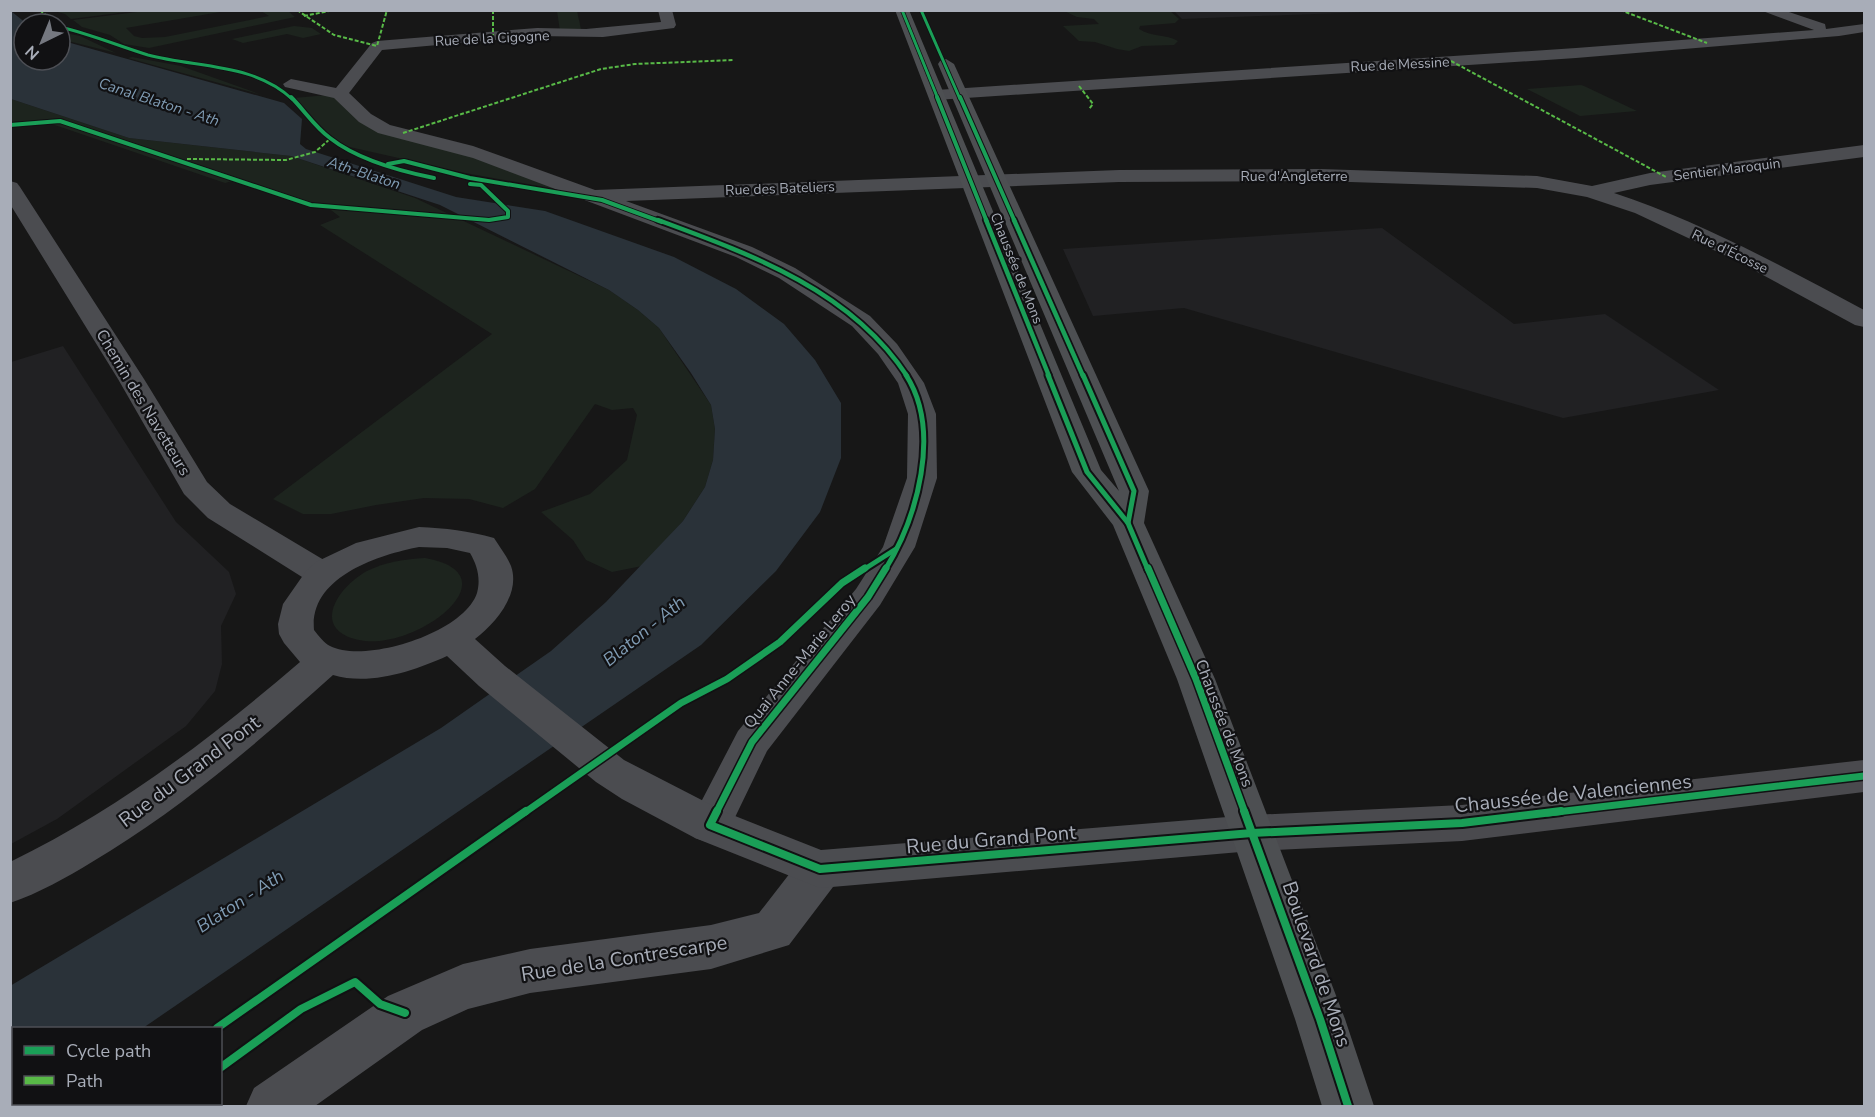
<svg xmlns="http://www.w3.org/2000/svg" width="1875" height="1117" font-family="'Nunito Sans',sans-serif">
	<rect width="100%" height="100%" fill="#171717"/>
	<g fill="#212123">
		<path d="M 1174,11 L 1392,11 L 1182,19 Z"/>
		<path d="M 1382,228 L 1514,324 L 1605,314 L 1719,390 L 1563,418 L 1184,308 L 1093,316 L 1063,249 Z"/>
		<path d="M 63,346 L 176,522 L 229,572 L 236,594 L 221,626 L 222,664 L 215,691 L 186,726 L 57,819 L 11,844 L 11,362 Z"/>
	</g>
	<g fill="#1d241e">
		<path d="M 54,11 L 134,11 L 71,19 L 65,14 Z"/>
		<path d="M 145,11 L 226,11 L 126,28 L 134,36 L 142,38 L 165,37 L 269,16 L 261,11 L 288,11 L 295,17 L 149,48 L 124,44 L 110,35 L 82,27 L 73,20 Z"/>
		<path d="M 557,11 L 577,11 L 581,29 L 560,31 Z"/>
		<path d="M 1064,11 L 1170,11 L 1179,19 L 1175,23 L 1140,26 L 1139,29 C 1151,37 1166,34 1178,41 L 1174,45 L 1142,46 L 1129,51 L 1117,49 L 1095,42 L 1079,41 L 1063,26 L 1099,24 L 1094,19 L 1077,17 Z"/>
		<path d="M 294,26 L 312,28 L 321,34 L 303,38 L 287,34 L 243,43 L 232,39 Z"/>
		<path d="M 60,32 L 80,36 L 116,53 L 60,39 Z"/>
		<path d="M 132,57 L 181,66 L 262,95 L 128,58 Z"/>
		<path d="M 1581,85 L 1584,86 L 1637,111 L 1580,116 L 1527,89 Z"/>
		<path d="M 340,94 L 383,128 L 478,152 L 562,190 L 465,173 L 341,145 L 320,129 L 294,98 Z"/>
		<path d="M 11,99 L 129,138 L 291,156 L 415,198 L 609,290 L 638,310 L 659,328 L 711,405 L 715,429 L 713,460 L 705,487 L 683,521 L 642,566 L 612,572 L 586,560 L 573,540 L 541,512 L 590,494 L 627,460 L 637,415 L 633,408 L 612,410 L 595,404 L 535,489 L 503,508 L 469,499 L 424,498 L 376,505 L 331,514 L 303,514 L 273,499 L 492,334 L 320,225 L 340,217 L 327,207 L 311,205 L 236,180 L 225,183 L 49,123 L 64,118 L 11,123 Z"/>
		<path d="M 425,558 C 514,574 422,647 365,641 C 310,634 333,590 367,571 C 385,562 405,559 425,558 Z"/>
	</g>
	<path fill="#2a3239" d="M 11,11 L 27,24 L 24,24 L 24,60 L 60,60 L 60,40 L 284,103 L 302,119 L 300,144 L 306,149 L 456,197 L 545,211 L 674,257 L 736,289 L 784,324 L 815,360 L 841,403 L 841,458 L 820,512 L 776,571 L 701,645 L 143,1028 L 14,1028 L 14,1104 L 34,1104 L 30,1106 L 11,1106 L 10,986 L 441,728 L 551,651 L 606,602 L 683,521 L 705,487 L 713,460 L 715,429 L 711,405 L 691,373 L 659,328 L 638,310 L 609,290 L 440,205 L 291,156 L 129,138 L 11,99 Z"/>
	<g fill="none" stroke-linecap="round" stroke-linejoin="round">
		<g fill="#4b4c50" fill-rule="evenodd">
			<path d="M 658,10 L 672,10 L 676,25 L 674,28 L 603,37 L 537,36 L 382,50 L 349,93 L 371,114 L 390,125 L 473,146 L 595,190 L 1119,170 L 1320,169 L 1537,176 L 1592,186 L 1650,173 L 1864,145 L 1864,157 L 1650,185 L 1614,193 C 1702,222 1783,267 1864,310 L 1864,327 L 1855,325 L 1737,261 L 1635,213 L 1587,197 L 1537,188 L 1320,181 L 1119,182 L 626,201 L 752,247 L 795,268 L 870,316 L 897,344 L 924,383 L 936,414 L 937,478 L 915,547 L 880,605 L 767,751 L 725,838 L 710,843 L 695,838 L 689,825 L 738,731 L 856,589 L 883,547 L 907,478 L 908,414 L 898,383 L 878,354 L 852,326 L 779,278 L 736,257 L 473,158 L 378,133 L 359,122 L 334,98 L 285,87 L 283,84 L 291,79 L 336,88 L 372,43 L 377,41 L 537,28 L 586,29 L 661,22 Z"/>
			<path d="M 1760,10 L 1783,10 L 1825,24 L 1826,29 L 1864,24 L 1864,32 L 1839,36 L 1576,58 L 936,100 L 928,95 L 936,90 L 1576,48 L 1814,30 Z"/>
			<path d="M 10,181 L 17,183 L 20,187 L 144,379 L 207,482 L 230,504 L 334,566 L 339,574 L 334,582 L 322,585 L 310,582 L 208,518 L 184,494 L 118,379 L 10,204 Z"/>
			<path d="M 820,850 L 836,855 L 842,869 L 836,883 L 789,945 L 711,969 L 530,993 L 468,1009 L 422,1030 L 315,1106 L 246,1106 L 254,1088 L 388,996 L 463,964 L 530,949 L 711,925 L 759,913 L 804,855 Z"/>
		</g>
		<path fill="#4b4c50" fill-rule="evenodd" d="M 419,527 C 445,528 469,531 494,538 C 499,546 507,556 511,566 C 521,594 495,624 475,639 L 505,666 L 624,760 L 725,812 L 821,850 L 1252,815 L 1267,820 L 1273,833 L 1267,846 L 1252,851 L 820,888 L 695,838 L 622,799 L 596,782 L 479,686 L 447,656 C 414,671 370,686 333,675 C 257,743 180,810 92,862 C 66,878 39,893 10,903 L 10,862 C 117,810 210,739 300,662 L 284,643 L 279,634 L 278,624 L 283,604 L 306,571 L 316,562 L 356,543 ZM 419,547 L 447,548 L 470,553 C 477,565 481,578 477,593 C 464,633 365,664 330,646 C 324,643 318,635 314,630 C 309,577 378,555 419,547 Z"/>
		<path fill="#4a4a4e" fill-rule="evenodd" d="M 1864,760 L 1864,792 L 1462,841 L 1252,851 L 1237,846 L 1231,833 L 1237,820 L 1252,815 L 1462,805 Z"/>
		<path fill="#4d4f52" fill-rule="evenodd" d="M 895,10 L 909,10 L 1101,470 L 1119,491 L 938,64 L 940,61 L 946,59 L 954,64 L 1149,491 L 1144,523 L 1215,679 L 1345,1019 L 1374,1106 L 1322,1106 L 1295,1019 L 1177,679 L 1113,525 L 1072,472 Z"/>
		<g stroke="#58b947" stroke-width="2" stroke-dasharray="4 2" stroke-linecap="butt">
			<path d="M 40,10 L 55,24"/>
			<path d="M 297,10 L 334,35 L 377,46 L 387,10"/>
			<path d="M 493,10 L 493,36"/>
			<path d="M 1620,10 L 1707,43"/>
			<path d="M 304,16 L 334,10"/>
			<path d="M 1451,61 L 1666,177"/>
			<path d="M 1079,86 L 1093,104 L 1089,109"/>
			<path d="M 403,133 L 601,69 L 635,64 L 733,60"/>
			<path d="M 187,159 L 286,160 L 315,152 L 330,139"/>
		</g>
		<g stroke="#58b947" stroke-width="7" stroke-dasharray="13 7" stroke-linecap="butt">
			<path d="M 105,1106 L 109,1104"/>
			<path d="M 165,1106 L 170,1104"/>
		</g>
		<defs>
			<g id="cycleway-far5">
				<path d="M 902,10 L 938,99"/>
				<path d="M 921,10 L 960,99"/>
				<path d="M 60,27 C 90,34 119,46 148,55 C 197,68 254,63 292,99"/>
			</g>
			<g id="cycleway-far4">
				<path d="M 291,97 C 304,110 315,127 330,138 C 358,160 399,171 434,178"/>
				<path d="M 937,97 L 987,222"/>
				<path d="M 960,97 L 1015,222"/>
				<path d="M 10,125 L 60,121 L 311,205 L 489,220 L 508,217 L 508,211 L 481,185 L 470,184"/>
				<path d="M 388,164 L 404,161 L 470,178 L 602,200 L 662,222"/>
			</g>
			<g id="cycleway-far3">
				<path d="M 658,220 C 750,254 851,290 907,376"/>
				<path d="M 986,220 L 1049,376"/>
				<path d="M 1014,220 L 1083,376"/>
			</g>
			<g id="cycleway-far2">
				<path d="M 1048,375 L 1087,472 L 1128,523 L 1148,570"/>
				<path d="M 1083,375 L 1134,491 L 1128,523"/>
				<path d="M 863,570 L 896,549"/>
				<path d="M 885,570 C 917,518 942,431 906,375"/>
			</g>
			<g id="cycleway-far1">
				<path d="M 1148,568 L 1196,679 L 1245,813"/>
				<path d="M 524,813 L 681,703 L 727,679 L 780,642 L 842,583 L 865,568"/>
				<path d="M 716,813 L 752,742 L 868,597 L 886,568"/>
				<path d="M 1548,813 L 1864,776"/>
			</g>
			<g id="cycleway">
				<path d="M 717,811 L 710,825 L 820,869 L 1252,833 L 1462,823 L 1561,811"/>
				<path d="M 1244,811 L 1320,1019 L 1348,1106"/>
				<path d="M 217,1028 L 526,811"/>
				<path d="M 220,1068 L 301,1009 L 355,982 L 380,1004 L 405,1013"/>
			</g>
		</defs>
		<use href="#cycleway-far5" stroke="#111113" stroke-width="4.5"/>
		<use href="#cycleway-far4" stroke="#111113" stroke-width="6"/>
		<use href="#cycleway-far3" stroke="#111113" stroke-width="8"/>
		<use href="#cycleway-far2" stroke="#111113" stroke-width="9"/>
		<use href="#cycleway-far1" stroke="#111113" stroke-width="10"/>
		<use href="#cycleway" stroke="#111113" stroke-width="12"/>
		<use href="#cycleway-far5" stroke="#1a9f57" stroke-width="3"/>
		<use href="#cycleway-far4" stroke="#1a9f57" stroke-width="4"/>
		<use href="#cycleway-far3" stroke="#1a9f57" stroke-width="4.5"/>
		<use href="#cycleway-far2" stroke="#1a9f57" stroke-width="5"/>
		<use href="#cycleway-far1" stroke="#1a9f57" stroke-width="7"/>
		<use href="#cycleway" stroke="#1a9f57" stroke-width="8"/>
	</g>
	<g text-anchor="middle" stroke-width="4.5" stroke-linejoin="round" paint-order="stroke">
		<g font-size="14" fill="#a8adb8" stroke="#111113">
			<text transform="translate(492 38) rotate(-3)" y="5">Rue de la Cigogne</text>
			<text transform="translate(1400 64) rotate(-3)" y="5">Rue de Messine</text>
			<text transform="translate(1727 169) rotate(-7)" y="5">Sentier Maroquin</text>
			<text x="1294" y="181">Rue d'Angleterre</text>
			<text transform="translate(780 188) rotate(-2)" y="5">Rue des Bateliers</text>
			<text transform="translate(1730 251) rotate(26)" y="5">Rue d'Écosse</text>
			<text transform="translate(1017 268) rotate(68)" y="5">Chaussée de Mons</text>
		</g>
		<g font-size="15" font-style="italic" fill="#7f9bb3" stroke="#111113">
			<text transform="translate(159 102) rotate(18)" y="5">Canal Blaton - Ath</text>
			<text transform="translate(364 173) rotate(18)" y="5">Ath-Blaton</text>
		</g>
		<g font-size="16" fill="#a8adb8" stroke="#111113">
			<text transform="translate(144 402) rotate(59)" y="6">Chemin des Navetteurs</text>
			<text transform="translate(799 661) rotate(-51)" y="6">Quai Anne-Marie Leroy</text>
			<text transform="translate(1225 723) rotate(69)" y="6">Chaussée de Mons</text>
		</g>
		<g font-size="18" font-style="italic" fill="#7f9bb3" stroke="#111113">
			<text transform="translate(644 631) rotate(-39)" y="6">Blaton - Ath</text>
			<text transform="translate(240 901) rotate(-33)" y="6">Blaton - Ath</text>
		</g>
		<g font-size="20" fill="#a8adb8" stroke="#111113">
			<text transform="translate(189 771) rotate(-37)" y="7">Rue du Grand Pont</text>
			<text transform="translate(1573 793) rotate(-6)" y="7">Chaussée de Valenciennes</text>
			<text transform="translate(991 839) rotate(-5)" y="7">Rue du Grand Pont</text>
			<text transform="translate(624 958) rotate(-9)" y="7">Rue de la Contrescarpe</text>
			<text transform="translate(1317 964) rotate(71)" y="7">Boulevard de Mons</text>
		</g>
	</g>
	<rect width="1875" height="1117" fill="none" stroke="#a8adb8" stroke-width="24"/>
	<rect x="12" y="1027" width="210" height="78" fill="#111113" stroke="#4d4f55" stroke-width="1.5"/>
	<rect x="24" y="1046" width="30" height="9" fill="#1a9f57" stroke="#4d4f55" stroke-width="1.5"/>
	<text x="66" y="1057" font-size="18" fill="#a8adb8">Cycle path</text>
	<rect x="24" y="1076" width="30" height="9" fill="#58b947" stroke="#4d4f55" stroke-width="1.5"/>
	<text x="66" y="1087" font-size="18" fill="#a8adb8">Path</text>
	<g transform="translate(42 42) rotate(223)"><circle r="28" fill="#111113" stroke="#4d4f55" stroke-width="1.5"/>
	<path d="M0-4.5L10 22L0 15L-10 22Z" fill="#757880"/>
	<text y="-9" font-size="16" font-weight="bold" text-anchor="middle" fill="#a8adb8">N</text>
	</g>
</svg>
